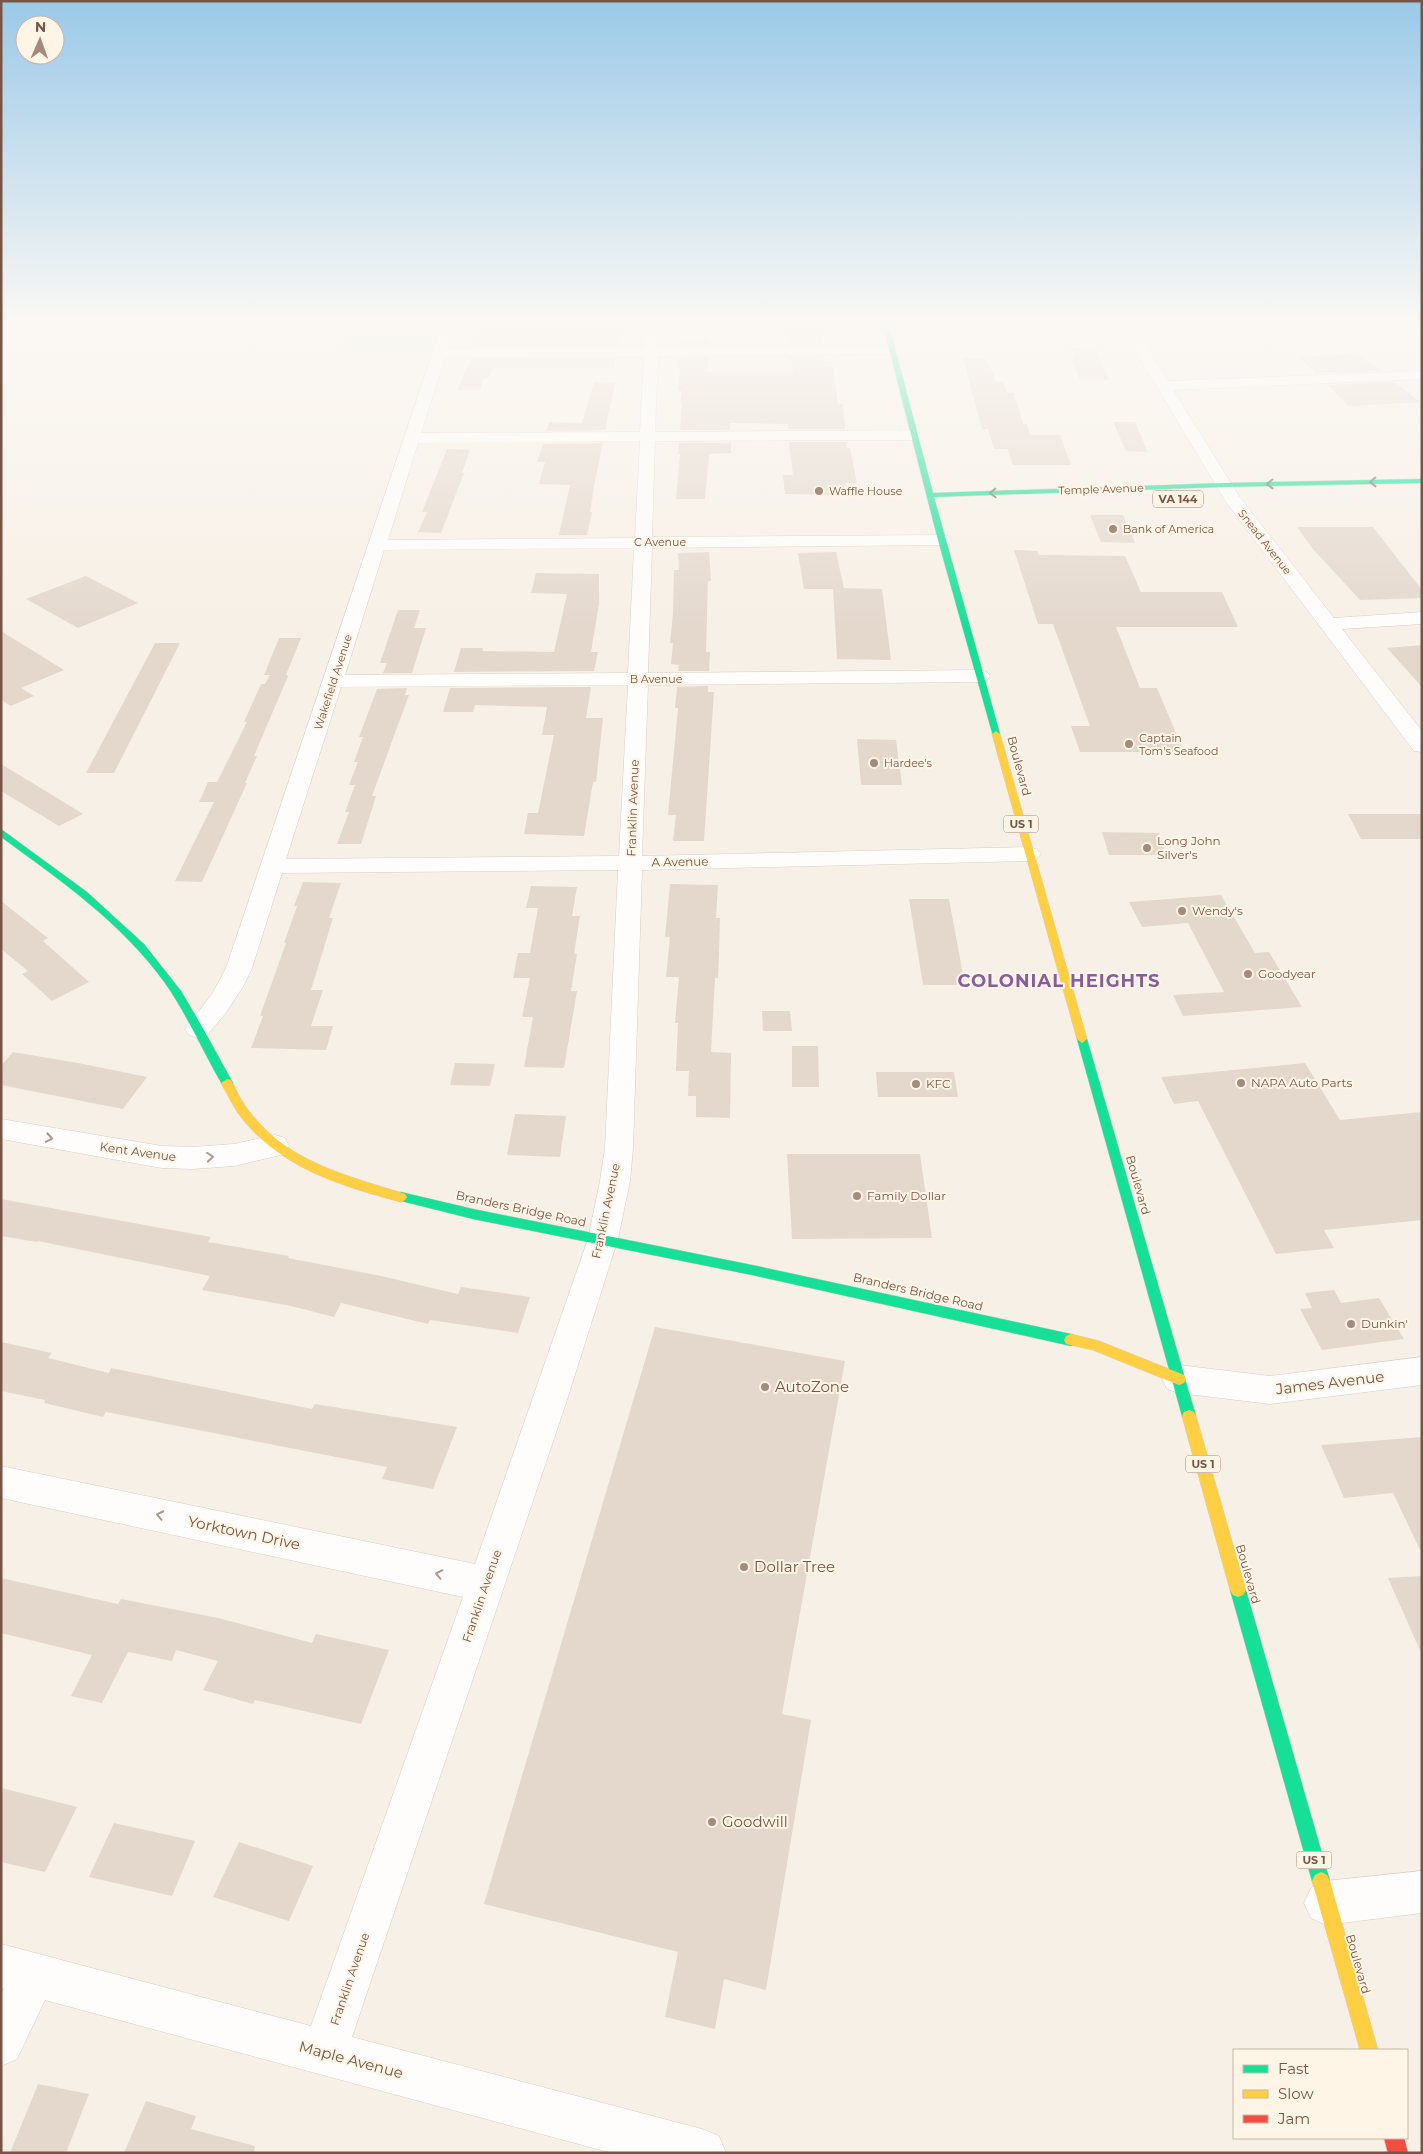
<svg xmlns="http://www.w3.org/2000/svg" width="1423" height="2154" font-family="Montserrat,sans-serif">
	<rect width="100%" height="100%" fill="#f7f0e6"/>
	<path fill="#e3eecf" d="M 354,325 L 442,325 L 431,351 L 340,350 Z"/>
	<g fill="#e4d8cd">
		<path d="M 485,325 L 623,325 L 619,346 L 476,347 Z"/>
		<path d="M 786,325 L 820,325 L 822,345 L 789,345 Z"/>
		<path d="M 681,338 L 709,338 L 709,345 L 680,345 Z"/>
		<path d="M 1071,348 L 1095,348 L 1109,380 L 1080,380 L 1071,358 L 1075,358 Z"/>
		<path d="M 1358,353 L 1381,371 L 1316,373 L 1299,357 Z"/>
		<path d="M 823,356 L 824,361 L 832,361 L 838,404 L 843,404 L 845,429 L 788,429 L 788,424 L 741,423 L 730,423 L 730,430 L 680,430 L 682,403 L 680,403 L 682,391 L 678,391 L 680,368 L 677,368 L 679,358 L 708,357 L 708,372 L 793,372 L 790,357 Z"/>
		<path d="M 616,358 L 614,368 L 493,368 L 488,379 L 484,378 L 480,390 L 457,390 L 471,359 Z"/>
		<path d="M 963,358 L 986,359 L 988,364 L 990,364 L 996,381 L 1003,381 L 1007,393 L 1014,393 L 1023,424 L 1027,424 L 1030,435 L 1060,435 L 1071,465 L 1013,465 L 1008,449 L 994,449 L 988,429 L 982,429 Z"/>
		<path d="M 594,382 L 615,383 L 605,430 L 546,431 L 549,422 L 582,423 Z"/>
		<path d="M 1395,382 L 1420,402 L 1349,406 L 1328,385 Z"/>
		<path d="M 1113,422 L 1135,422 L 1148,452 L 1126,451 Z"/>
		<path d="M 789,442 L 846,442 L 847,448 L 850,448 L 857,483 L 845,483 L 846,495 L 785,494 L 783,475 L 793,475 Z"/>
		<path d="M 603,443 L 596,475 L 590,512 L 592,512 L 587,535 L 559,535 L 570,485 L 539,484 L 545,462 L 537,462 L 543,444 Z"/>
		<path d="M 679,443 L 731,443 L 731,453 L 709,454 L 705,499 L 676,499 L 680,454 L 678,454 Z"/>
		<path d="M 447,449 L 470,450 L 462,473 L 464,473 L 441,533 L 418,532 L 427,512 L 422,512 Z"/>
		<path d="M 1090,515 L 1123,515 L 1135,543 L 1101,542 Z"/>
		<path d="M 1297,527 L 1373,527 L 1422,590 L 1422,598 L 1360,600 L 1312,548 Z"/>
		<path d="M 1014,550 L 1037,551 L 1039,555 L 1125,556 L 1141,592 L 1222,592 L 1238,627 L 1116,627 L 1140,688 L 1157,688 L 1184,752 L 1080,752 L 1071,726 L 1090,726 L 1053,624 L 1038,624 Z"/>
		<path d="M 709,552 L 711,581 L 708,581 L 706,652 L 710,652 L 709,671 L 678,671 L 679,665 L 671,664 L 673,643 L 670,643 L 673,614 L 674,570 L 679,570 L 678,553 Z"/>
		<path d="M 836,552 L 844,588 L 841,588 L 882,589 L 891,660 L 837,659 L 833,589 L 804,589 L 798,553 Z"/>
		<path d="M 536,573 L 599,574 L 599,604 L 591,652 L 598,652 L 594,671 L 454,672 L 461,648 L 483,648 L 482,651 L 554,652 L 567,594 L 531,593 Z"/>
		<path d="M 86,576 L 138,603 L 78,628 L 26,599 Z"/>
		<path d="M 398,610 L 420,610 L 414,628 L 426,628 L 412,673 L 383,673 L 387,663 L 380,663 Z"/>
		<path d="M 1,631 L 64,670 L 21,688 L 34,696 L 11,706 L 1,700 Z"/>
		<path d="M 279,638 L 301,638 L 286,675 L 288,676 L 254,756 L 257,756 L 245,783 L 247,783 L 202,882 L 175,881 L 214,802 L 199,802 L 208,782 L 217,782 L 247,722 L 244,722 L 261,684 L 265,684 L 270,675 L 264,675 Z"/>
		<path d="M 155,643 L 180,643 L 114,773 L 86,773 Z"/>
		<path d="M 1422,645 L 1422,687 L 1387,648 Z"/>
		<path d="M 708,686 L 708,692 L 714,692 L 704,841 L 673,841 L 676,815 L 668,815 L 678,708 L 675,708 L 677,687 Z"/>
		<path d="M 591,687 L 586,718 L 603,718 L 596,782 L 593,782 L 584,836 L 524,834 L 528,813 L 538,813 L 554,735 L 542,735 L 547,707 L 475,705 L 473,712 L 443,712 L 450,688 Z"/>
		<path d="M 407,688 L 405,695 L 409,695 L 372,796 L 376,796 L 361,844 L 337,844 L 349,812 L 345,812 L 355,785 L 349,785 L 358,762 L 354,762 L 363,737 L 359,737 L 377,689 Z"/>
		<path d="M 857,739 L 896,740 L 902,785 L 861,785 Z"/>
		<path d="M 1,764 L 49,793 L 83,814 L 59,826 L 1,791 Z"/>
		<path d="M 1348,814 L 1422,814 L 1422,839 L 1361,839 Z"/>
		<path d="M 1102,832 L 1159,833 L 1166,855 L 1109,855 Z"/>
		<path d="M 303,882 L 341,883 L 329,918 L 333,918 L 311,990 L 323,990 L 311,1026 L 333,1026 L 326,1050 L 251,1048 L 263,1016 L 260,1016 L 286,943 L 284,943 L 297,906 L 294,906 Z"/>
		<path d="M 670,884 L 718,885 L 716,918 L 720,918 L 719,953 L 718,978 L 715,978 L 711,1052 L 731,1053 L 730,1118 L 696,1117 L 696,1096 L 688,1096 L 689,1071 L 676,1071 L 678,1023 L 675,1023 L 679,977 L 666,977 L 670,937 L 665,937 Z"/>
		<path d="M 531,886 L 577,887 L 572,916 L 580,916 L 574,954 L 577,954 L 571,991 L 577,991 L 564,1068 L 524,1067 L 533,1017 L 522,1017 L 530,978 L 513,978 L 518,953 L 530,953 L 538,908 L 526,908 Z"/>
		<path d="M 1221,895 L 1255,953 L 1269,952 L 1302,1007 L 1183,1016 L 1173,995 L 1224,992 L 1188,923 L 1142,927 L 1129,902 Z"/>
		<path d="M 909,899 L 949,899 L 965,985 L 923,985 Z"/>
		<path d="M 1,901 L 48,938 L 43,941 L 89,982 L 52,1001 L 22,974 L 28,971 L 1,949 Z"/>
		<path d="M 762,1011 L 790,1011 L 792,1031 L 763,1031 Z"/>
		<path d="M 792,1046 L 818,1046 L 819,1087 L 792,1087 Z"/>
		<path d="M 13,1052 L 78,1063 L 147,1077 L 123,1109 L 1,1085 L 1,1066 Z"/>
		<path d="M 455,1063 L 495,1064 L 490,1086 L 450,1085 Z"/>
		<path d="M 1305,1063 L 1340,1120 L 1422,1112 L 1422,1220 L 1324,1230 L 1334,1248 L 1276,1254 L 1198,1101 L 1174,1104 L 1161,1077 Z"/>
		<path d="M 876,1072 L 954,1072 L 958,1097 L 878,1097 Z"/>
		<path d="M 515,1114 L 566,1116 L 560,1157 L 507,1155 Z"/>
		<path d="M 787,1154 L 920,1154 L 932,1238 L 792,1239 Z"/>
		<path d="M 1,1199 L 211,1237 L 208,1242 L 289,1256 L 288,1258 L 381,1276 L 458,1294 L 461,1287 L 530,1297 L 518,1333 L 430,1320 L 428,1324 L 341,1303 L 334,1317 L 291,1306 L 202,1290 L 210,1276 L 38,1241 L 37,1242 L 1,1236 Z"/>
		<path d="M 1334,1290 L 1341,1303 L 1379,1298 L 1404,1339 L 1322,1350 L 1300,1309 L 1312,1308 L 1305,1293 Z"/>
		<path d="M 655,1327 L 845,1361 L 782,1714 L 811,1720 L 766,1990 L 724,1979 L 715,2029 L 665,2017 L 678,1952 L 484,1904 Z"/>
		<path d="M 1,1342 L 52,1353 L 48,1358 L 109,1373 L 111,1368 L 312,1409 L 315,1404 L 457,1427 L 433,1489 L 382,1479 L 387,1467 L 106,1412 L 103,1417 L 44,1403 L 45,1400 L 1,1391 Z"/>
		<path d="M 1422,1437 L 1422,1554 L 1393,1493 L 1344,1498 L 1321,1445 Z"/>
		<path d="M 1422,1576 L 1422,1655 L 1388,1578 Z"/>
		<path d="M 1,1578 L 118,1604 L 121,1599 L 218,1618 L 312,1643 L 316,1634 L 389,1650 L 361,1724 L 255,1700 L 253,1704 L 203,1690 L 218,1661 L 176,1650 L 172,1661 L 128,1652 L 102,1703 L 71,1696 L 92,1655 L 1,1633 Z"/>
		<path d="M 1,1788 L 77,1807 L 45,1872 L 1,1862 Z"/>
		<path d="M 114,1823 L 195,1841 L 172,1896 L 89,1877 Z"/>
		<path d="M 239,1842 L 313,1866 L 289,1921 L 213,1897 Z"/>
		<path d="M 38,2084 L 89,2094 L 66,2153 L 10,2153 Z"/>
		<path d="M 146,2101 L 196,2116 L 191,2129 L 255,2146 L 254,2153 L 124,2153 Z"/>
	</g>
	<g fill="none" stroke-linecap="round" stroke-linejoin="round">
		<defs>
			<g id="street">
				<path d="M 442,325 L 456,325 L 448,349 L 644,348 L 645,325 L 659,325 L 658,347 L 897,347 L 899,350 L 897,353 L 892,354 L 658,356 L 655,432 L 914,430 L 919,432 L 922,435 L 919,438 L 914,440 L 655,441 L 652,537 L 942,535 L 948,536 L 951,540 L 948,544 L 942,545 L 652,548 L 648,673 L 980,670 L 987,672 L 990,676 L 987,680 L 980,682 L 648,685 L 642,856 L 1029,847 L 1037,849 L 1041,854 L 1037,859 L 1029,861 L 642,870 L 633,1148 L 630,1181 L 618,1239 L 566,1403 L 352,2037 L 702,2129 L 719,2136 L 726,2153 L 612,2153 L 45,2000 L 17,2059 L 1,2066 L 1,1994 L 4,1989 L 1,1988 L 1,1944 L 311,2026 L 463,1597 L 1,1498 L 1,1466 L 475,1564 L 588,1239 L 600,1181 L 605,1148 L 618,870 L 282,873 L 252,968 L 244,985 L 225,1014 L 207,1035 L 198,1038 L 189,1035 L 185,1029 L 212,994 L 226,968 ZM 644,356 L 640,432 L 421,433 L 445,357 ZM 640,441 L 635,538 L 388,540 L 418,443 ZM 634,548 L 628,673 L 345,675 L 384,550 ZM 628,685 L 619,856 L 286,859 L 341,687 Z"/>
				<path d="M 893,325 L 1133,325 L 1168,381 L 1422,371 L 1422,379 L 1173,390 L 1239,496 L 1334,618 L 1422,612 L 1422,624 L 1342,629 L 1422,731 L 1422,752 L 1414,751 L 1226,502 L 1122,329 L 899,329 Z"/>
				<path d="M 1,1119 L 162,1146 L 193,1147 L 234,1144 L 275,1135 L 285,1138 L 289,1146 L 285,1154 L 234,1166 L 193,1169 L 162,1168 L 1,1139 Z"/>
				<path d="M 1422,1357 L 1422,1385 L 1270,1404 L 1179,1393 L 1167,1389 L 1162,1379 L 1167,1369 L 1179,1365 L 1270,1376 Z"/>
				<path d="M 1422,1871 L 1422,1913 L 1326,1925 L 1311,1918 L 1304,1903 L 1311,1888 L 1326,1881 Z"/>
			</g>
			<g id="fast">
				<path d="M 883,325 L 889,325 L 933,493 L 1223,483 L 1422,479 L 1422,483 L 1223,487 L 934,497 L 1000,734 L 999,736 L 993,736 L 938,540 Z"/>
				<path d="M 1,829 L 87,892 L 144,944 L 181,991 L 200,1023 L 233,1083 L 231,1086 L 223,1086 C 203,1052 188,1016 165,983 C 122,923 60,880 1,837 Z"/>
				<path d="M 1082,1035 L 1087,1039 L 1196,1416 L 1194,1420 L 1189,1422 L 1184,1420 L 1182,1416 L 1077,1039 Z"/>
				<path d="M 401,1192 L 473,1209 L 752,1265 L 1071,1334 L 1076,1336 L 1078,1340 L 1076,1344 L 1071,1346 L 752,1275 L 473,1219 L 397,1200 L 395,1197 L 397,1194 Z"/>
				<path d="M 1238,1583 L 1243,1585 L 1246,1590 L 1330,1881 L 1327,1887 L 1321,1890 L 1315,1887 L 1312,1881 L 1230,1590 L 1233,1585 Z"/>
			</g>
			<g id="slow">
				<path d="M 996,731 L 1000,734 L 1087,1039 L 1082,1043 L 1077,1039 L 992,734 Z"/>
				<path d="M 227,1079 L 231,1080 C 236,1089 240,1099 246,1107 C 285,1162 345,1175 405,1194 L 407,1197 L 405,1200 L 401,1202 C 341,1186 277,1167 238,1113 C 232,1104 227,1093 221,1083 Z"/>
				<path d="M 1071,1334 L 1099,1341 L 1184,1375 L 1186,1379 L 1184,1383 L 1179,1385 L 1093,1350 L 1066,1344 L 1064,1340 L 1066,1336 Z"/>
				<path d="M 1189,1410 L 1194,1412 L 1196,1416 L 1246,1590 L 1243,1595 L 1238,1597 L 1233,1595 L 1230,1590 L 1182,1416 L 1184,1412 Z"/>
				<path d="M 1321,1872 L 1327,1875 L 1330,1881 L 1378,2050 L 1360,2050 L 1312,1881 L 1315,1875 Z"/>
			</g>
			<path id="jam" d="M 1384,2138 L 1404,2138 L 1408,2153 L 1388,2153 Z"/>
		</defs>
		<use href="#street" stroke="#d8cdc4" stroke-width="1"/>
		<use href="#fast" stroke="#d8ccc2" stroke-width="1"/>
		<use href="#slow" stroke="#d8ccc2" stroke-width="1"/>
		<use href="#jam" stroke="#d8ccc2" stroke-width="1"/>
		<use href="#street" fill="#fefdfb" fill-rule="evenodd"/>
		<use href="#fast" fill="#16e098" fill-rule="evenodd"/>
		<use href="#slow" fill="#ffcf43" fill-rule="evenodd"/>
		<use href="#jam" fill="#f24e42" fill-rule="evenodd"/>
	</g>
	<defs><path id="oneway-chevron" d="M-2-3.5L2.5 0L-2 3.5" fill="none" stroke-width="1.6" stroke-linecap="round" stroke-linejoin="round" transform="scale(1.25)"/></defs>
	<g stroke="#5a7e5d">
		<use href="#oneway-chevron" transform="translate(1373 482) rotate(179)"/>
		<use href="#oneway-chevron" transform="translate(1270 484) rotate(179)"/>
		<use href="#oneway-chevron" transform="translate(993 493) rotate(178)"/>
	</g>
	<g stroke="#ad988d">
		<use href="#oneway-chevron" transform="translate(49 1138) rotate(10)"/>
		<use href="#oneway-chevron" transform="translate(210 1157) rotate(-5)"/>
		<use href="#oneway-chevron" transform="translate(160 1515) rotate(-168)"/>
		<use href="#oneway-chevron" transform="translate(439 1574) rotate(-168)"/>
	</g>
	<linearGradient id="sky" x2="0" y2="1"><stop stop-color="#9bc9e8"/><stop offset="0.52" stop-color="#fbf8f4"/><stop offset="1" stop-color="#fbf8f4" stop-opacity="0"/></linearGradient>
	<rect width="1423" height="627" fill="url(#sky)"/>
	<g fill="#a48b7d" stroke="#fff5e7" stroke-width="2">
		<circle cx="819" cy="491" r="5"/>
		<circle cx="1113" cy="529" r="5"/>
		<circle cx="1129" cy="744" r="5"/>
		<circle cx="874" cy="763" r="5"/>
		<circle cx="1147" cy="848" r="5"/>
		<circle cx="1182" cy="911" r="5"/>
		<circle cx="1248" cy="974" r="5"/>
		<circle cx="1241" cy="1083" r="5"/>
		<circle cx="916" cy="1084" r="5"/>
		<circle cx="857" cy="1196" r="5"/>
		<circle cx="1351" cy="1324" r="5"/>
		<circle cx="765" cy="1387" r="5"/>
		<circle cx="744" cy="1567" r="5"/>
		<circle cx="712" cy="1822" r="5"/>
	</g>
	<g text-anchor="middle" stroke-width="4" stroke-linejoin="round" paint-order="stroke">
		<g font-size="11" fill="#775444" stroke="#fff5e7">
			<text transform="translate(1101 489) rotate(-2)" y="4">Temple Avenue</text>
			<text x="660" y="546">C Avenue</text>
			<text transform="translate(1265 542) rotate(52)" y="4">Snead Avenue</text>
			<text x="656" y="683">B Avenue</text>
			<text transform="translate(333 682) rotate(-72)" y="4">Wakefield Avenue</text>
		</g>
		<g font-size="11" fill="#775444" stroke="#fff5e7" text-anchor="start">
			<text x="829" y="495">Waffle House</text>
			<text x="1123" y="533">Bank of America</text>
			<text x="1139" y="742">Captain<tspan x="1139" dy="13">Tom's Seafood</tspan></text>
			<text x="884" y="767">Hardee's</text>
		</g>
		<g fill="#fff5e7" stroke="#a08475" stroke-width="1">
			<rect x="1153" y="490.5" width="50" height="17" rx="4"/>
			<rect x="1003.5" y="815.5" width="35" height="17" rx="4"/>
			<rect x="1185.5" y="1455.5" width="35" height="17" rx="4"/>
			<rect x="1296.5" y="1851.5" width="35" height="17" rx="4"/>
		</g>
		<g font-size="11" font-weight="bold" fill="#775444">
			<text x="1178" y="503">VA 144</text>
			<text x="1021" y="828">US 1</text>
			<text x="1203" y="1468">US 1</text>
			<text x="1314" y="1864">US 1</text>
		</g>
		<g font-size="12" fill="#775444" stroke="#fff5e7">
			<text transform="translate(1019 766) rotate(75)" y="4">Boulevard</text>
			<text transform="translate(633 808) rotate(-88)" y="4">Franklin Avenue</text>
			<text transform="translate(680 862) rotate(-1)" y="4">A Avenue</text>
			<text transform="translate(138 1152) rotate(8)" y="4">Kent Avenue</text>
			<text transform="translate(1138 1185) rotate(74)" y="4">Boulevard</text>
			<text transform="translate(521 1209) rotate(12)" y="4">Branders Bridge Road</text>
			<text transform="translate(606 1211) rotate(-78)" y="4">Franklin Avenue</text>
			<text transform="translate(918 1292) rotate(13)" y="4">Branders Bridge Road</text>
			<text transform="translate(1248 1574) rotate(74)" y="4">Boulevard</text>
			<text transform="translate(482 1596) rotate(-71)" y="4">Franklin Avenue</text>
			<text transform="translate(1358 1964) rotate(74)" y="4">Boulevard</text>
			<text transform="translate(350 1979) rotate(-71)" y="4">Franklin Avenue</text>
		</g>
		<g font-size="12" fill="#775444" stroke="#fff5e7" text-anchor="start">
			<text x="1157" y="845">Long John<tspan x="1157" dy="14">Silver's</tspan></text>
			<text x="1192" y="915">Wendy's</text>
			<text x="1258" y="978">Goodyear</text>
			<text x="1251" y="1087">NAPA Auto Parts</text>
			<text x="926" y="1088">KFC</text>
			<text x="867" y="1200">Family Dollar</text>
			<text x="1361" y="1328">Dunkin'</text>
		</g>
		<g font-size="15" fill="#775444" stroke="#fff5e7">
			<text transform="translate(1330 1383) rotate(-7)" y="5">James Avenue</text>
			<text transform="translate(244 1533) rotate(12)" y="5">Yorktown Drive</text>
			<text transform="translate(351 2060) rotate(15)" y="5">Maple Avenue</text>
		</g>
		<g font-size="15" fill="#775444" stroke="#fff5e7" text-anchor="start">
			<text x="775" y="1392">AutoZone</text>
			<text x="754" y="1572">Dollar Tree</text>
			<text x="722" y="1827">Goodwill</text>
		</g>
		<g font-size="18" font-weight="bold" letter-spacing="1" fill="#855f9b" stroke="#fff5e7">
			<text x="1059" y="987">COLONIAL HEIGHTS</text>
		</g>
	</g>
	<rect width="1423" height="2154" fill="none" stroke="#775444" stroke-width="5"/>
	<rect x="1233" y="2049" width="175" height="90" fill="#fff5e7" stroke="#c9b5a6"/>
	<rect x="1243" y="2065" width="25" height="8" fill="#16e098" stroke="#c9b5a6"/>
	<text x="1278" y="2074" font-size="15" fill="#775444">Fast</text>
	<rect x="1243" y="2090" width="25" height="8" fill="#ffcf43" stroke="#c9b5a6"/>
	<text x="1278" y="2099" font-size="15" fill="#775444">Slow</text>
	<rect x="1243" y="2115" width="25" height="8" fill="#f24e42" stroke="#c9b5a6"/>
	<text x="1278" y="2124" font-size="15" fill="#775444">Jam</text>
	<g transform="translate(40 40) rotate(2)"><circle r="24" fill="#fff5e7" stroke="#c9b5a6"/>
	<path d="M0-4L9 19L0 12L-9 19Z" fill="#a48b7d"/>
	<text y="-8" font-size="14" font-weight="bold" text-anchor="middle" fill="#775444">N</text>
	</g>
</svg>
